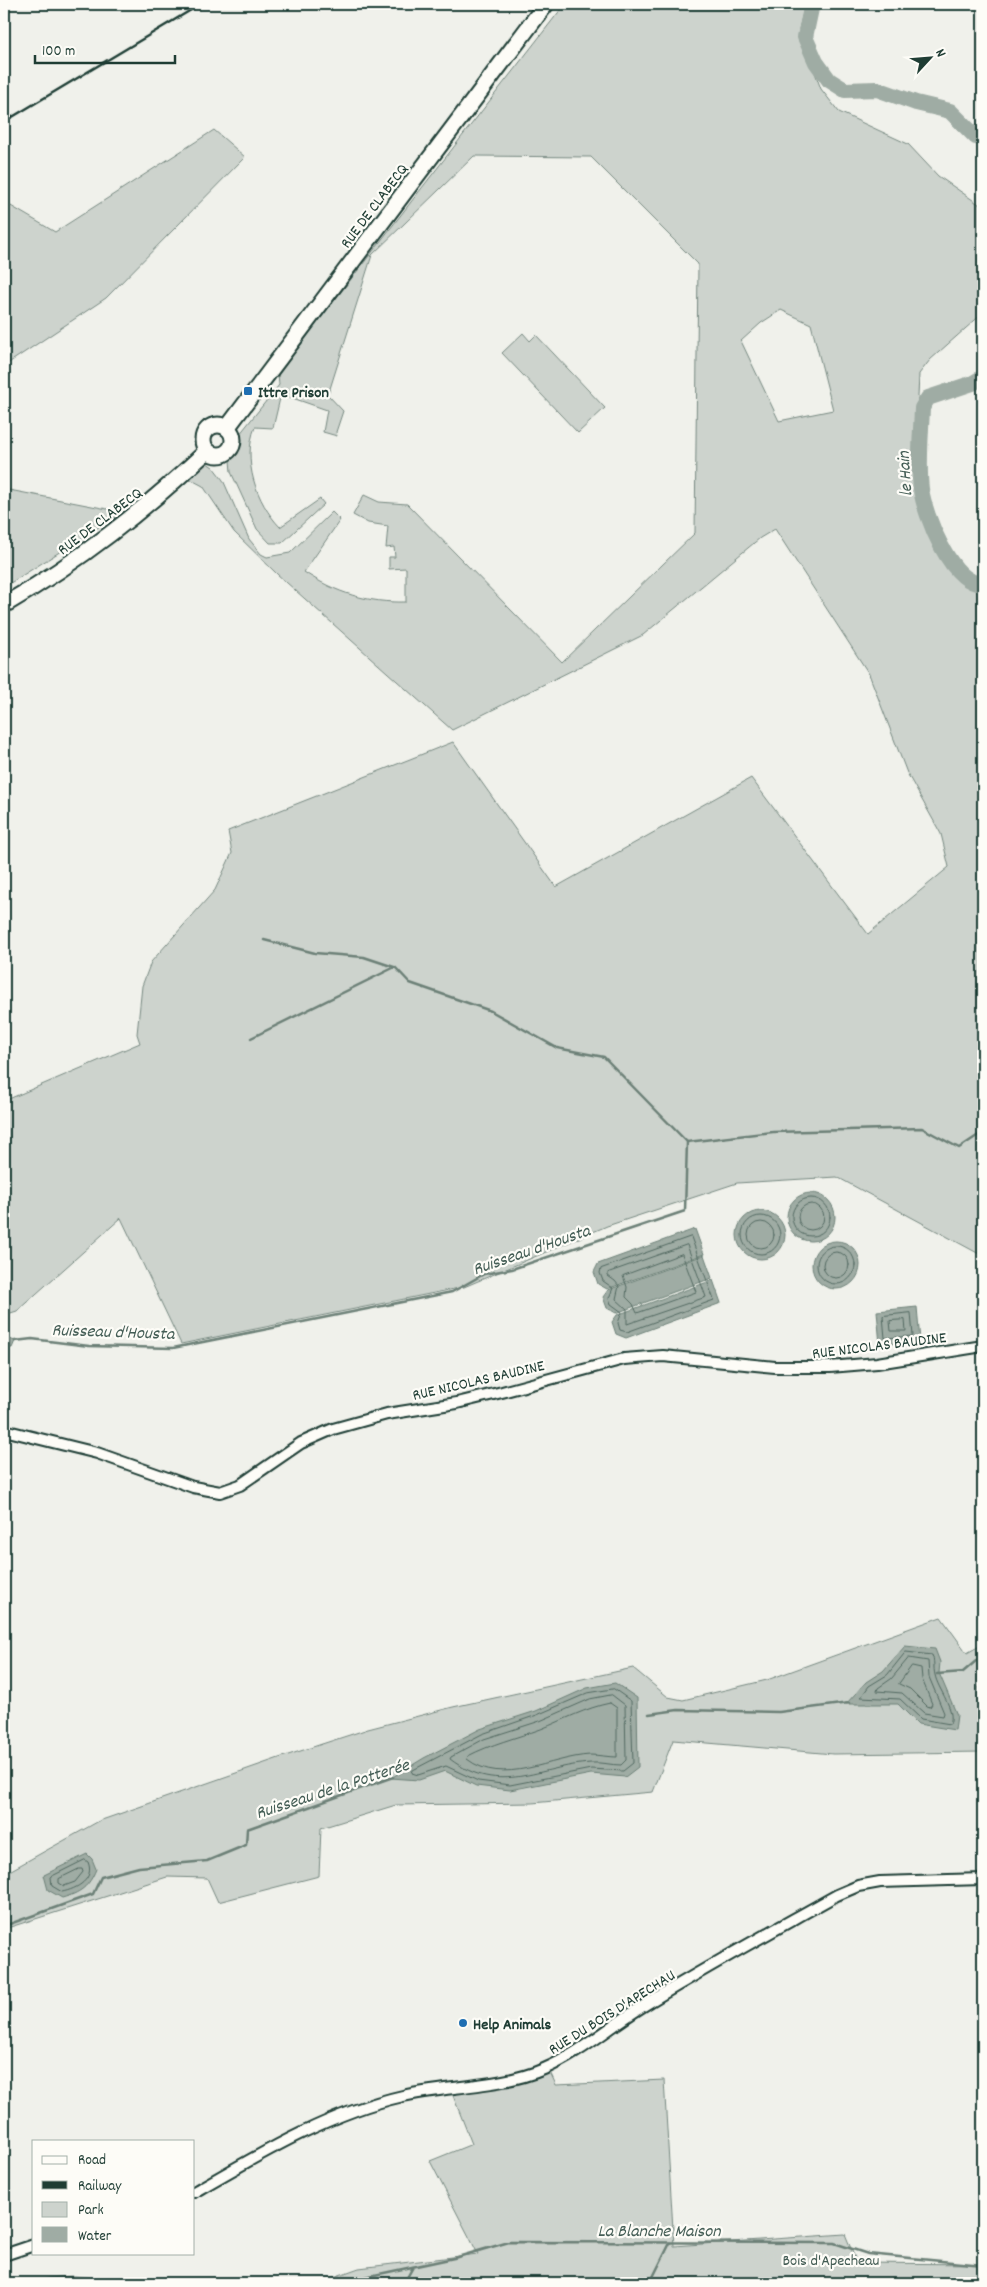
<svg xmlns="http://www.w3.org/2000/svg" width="987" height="2287" font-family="Dekko,sans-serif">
	<rect width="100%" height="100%" fill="#f0f1eb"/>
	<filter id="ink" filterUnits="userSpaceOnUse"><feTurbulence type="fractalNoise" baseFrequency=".02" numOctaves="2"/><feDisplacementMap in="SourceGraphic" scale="10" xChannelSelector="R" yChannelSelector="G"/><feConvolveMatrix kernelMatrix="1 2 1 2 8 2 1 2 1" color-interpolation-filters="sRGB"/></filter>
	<g filter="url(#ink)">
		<g fill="#cdd3cd" stroke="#768880" fill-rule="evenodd">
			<path d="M 565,4 L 805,4 L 799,29 L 821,89 L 839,112 L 908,144 L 938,176 L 983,207 L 983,313 L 930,360 L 919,374 L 915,464 L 946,565 L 981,592 L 983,592 L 983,1256 L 837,1177 L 737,1183 L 607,1226 L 464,1287 L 181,1344 L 121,1218 L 17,1311 L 4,1315 L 4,1101 L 140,1043 L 137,1034 L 142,986 L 151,962 L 215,890 L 232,853 L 228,831 L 453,742 L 556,887 L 751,778 L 868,934 L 949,867 L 941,834 L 907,773 L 869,674 L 775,529 L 760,538 L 643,635 L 452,730 L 277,574 L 234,532 L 203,486 L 188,478 L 207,463 L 213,467 L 223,480 L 249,539 L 261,554 L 267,557 L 290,553 L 332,512 L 340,520 L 304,572 C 336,593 368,603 406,602 L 406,568 L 389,569 L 389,557 L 395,557 L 394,547 L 386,548 L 388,526 L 368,523 L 353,515 L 364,495 L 379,502 L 407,504 L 562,662 L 695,533 L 698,264 L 591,157 L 474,156 L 372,255 L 328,395 L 343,411 L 336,432 L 337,436 L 323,432 L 327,410 L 281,394 L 273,428 L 255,427 C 242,460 256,502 280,527 L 320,499 L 324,504 L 282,543 L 270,543 L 257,529 L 231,472 L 230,460 L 239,445 L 239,435 L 279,385 L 278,373 ZM 781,310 L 811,324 L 833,410 L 779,421 L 741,341 L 761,323 Z"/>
			<path d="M 214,130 L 245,157 L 106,298 L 4,366 L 4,202 L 55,232 Z"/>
			<path d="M 523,333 L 530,341 L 536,335 L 605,408 L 578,433 L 502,353 Z"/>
			<path d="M 4,489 L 123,512 L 4,587 Z"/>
			<path d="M 941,1617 L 967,1653 L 983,1644 L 983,1684 L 979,1687 L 983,1727 L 983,1752 L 833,1754 L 673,1740 L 653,1792 L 532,1803 L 396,1805 L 321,1828 L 319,1876 L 218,1902 L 207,1878 L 167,1877 L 4,1929 L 4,1874 L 99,1821 L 279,1758 L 368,1729 L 453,1707 L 633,1668 L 668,1697 L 683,1700 L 767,1680 Z"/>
			<path d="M 550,2072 L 556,2085 L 664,2080 L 674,2246 L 845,2234 L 857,2263 L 983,2264 L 983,2283 L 317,2283 L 359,2268 L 478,2254 L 430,2161 L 472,2144 L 452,2093 C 483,2088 522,2087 550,2072 Z"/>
			<path d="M 73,2276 L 95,2278 L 97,2283 L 31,2283 L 48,2278 Z"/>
		</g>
		<g fill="#9faca4" stroke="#6c8077">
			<circle cx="811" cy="1217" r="24"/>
			<circle cx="761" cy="1235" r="24"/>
			<path d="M 695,1229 L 704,1254 L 607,1289 L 598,1284 L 594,1272 L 598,1264 Z"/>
			<circle cx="836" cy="1265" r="24"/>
			<path d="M 704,1255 L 712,1278 L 616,1313 L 607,1308 L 603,1297 L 608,1290 Z"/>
			<path d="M 713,1280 L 721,1303 L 626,1338 L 616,1334 L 612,1322 L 617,1315 Z"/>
			<path d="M 917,1307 L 920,1341 L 880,1345 L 877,1311 Z"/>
			<path d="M 4,1337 L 15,1341 L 12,1348 L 4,1348 Z"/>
			<path d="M 905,1646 L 935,1649 L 940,1662 L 939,1673 L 957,1715 L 955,1730 L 918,1724 L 898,1704 L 846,1704 L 866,1682 L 883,1671 Z"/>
			<path d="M 615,1683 L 637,1698 L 638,1767 L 625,1777 L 591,1774 L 510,1790 L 476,1786 L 445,1771 L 419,1780 L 391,1778 L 424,1758 L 480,1729 L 536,1711 L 587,1688 Z"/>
			<path d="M 87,1854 L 92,1859 L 96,1869 C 89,1887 80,1893 62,1898 L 48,1890 L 44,1875 Z"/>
		</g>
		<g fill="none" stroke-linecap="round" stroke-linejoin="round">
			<g stroke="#526961" stroke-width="1">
				<circle cx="811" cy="1217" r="19"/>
				<circle cx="811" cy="1217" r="13"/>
				<circle cx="761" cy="1235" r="19"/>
				<circle cx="761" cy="1235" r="13"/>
				<path d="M 691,1237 L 714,1300 L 627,1332 L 620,1330 L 618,1323 L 622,1312 L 611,1304 L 609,1298 L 613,1288 L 603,1281 L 600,1273 L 601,1269 Z"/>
				<path d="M 687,1245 L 706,1297 L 627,1324 L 627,1309 L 616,1299 L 619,1286 L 615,1281 L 608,1276 L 608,1273 Z"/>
				<circle cx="836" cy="1265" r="19"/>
				<circle cx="836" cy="1265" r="13"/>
				<path d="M 682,1254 L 696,1292 L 637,1313 L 633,1304 L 626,1297 L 627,1287 L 623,1276 Z"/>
				<path d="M 911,1313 L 913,1336 L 885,1338 L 883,1316 Z"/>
				<path d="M 905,1320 L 906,1331 L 891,1331 L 890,1321 Z"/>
				<path d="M 906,1652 L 932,1655 C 935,1662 933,1667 935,1675 C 938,1690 956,1709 950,1724 L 921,1719 L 900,1699 L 861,1697 L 869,1686 L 887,1675 Z"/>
				<path d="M 909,1658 L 928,1661 L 929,1677 L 944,1713 L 943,1716 L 924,1713 L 902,1693 L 877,1691 L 878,1688 L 891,1679 Z"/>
				<path d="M 912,1666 L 921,1668 L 922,1679 L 932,1704 L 930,1707 L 927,1706 L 910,1689 L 899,1684 Z"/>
				<path d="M 614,1689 L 631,1701 L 633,1763 L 623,1771 L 591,1769 L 510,1785 L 478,1781 L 446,1766 L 418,1775 L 412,1773 L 413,1770 L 482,1734 L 537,1715 L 588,1693 Z"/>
				<path d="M 612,1695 L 625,1705 L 626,1760 L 621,1765 C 611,1765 601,1762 591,1763 C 539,1766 500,1797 450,1759 L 451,1757 L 484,1739 L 540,1721 L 590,1699 Z"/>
				<path d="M 610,1703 L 617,1708 L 617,1757 C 608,1757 599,1755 590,1755 C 551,1757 503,1787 467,1759 L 468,1756 C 491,1744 516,1738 541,1729 C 564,1720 585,1708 610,1703 Z"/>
				<path d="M 85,1860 L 88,1862 C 95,1879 77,1889 62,1892 L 52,1886 L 51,1877 Z"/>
				<path d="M 79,1869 L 82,1869 L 83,1872 L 75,1882 L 64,1886 L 59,1883 L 59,1879 Z"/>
			</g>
			<g stroke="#6c8077" stroke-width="2.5">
				<path d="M 264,940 L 315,953 L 364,957 L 394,967"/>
				<path d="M 251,1038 L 395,967 L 410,983 L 491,1011 L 557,1048 L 604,1057 L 687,1142"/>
				<path d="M 15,1341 L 32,1339 L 89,1346 L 173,1348 L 452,1292 L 484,1274 L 512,1269 L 685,1211 L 687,1142 L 773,1132 L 922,1128 L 959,1148 L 983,1132"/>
				<path d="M 937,1674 L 963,1672 L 983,1655"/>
				<path d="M 649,1714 L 678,1710 L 779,1712 L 849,1703"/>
				<path d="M 4,1926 L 93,1894 L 101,1877 L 139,1867 L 207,1861 L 246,1845 L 247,1829 L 393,1777"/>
				<path d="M 337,2283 L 454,2258 L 509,2242 L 834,2243 L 868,2254 L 983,2265"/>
				<path d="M 404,2283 L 413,2267"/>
				<path d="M 650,2283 L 670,2243"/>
			</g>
			<g stroke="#9faca4" stroke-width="16">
				<path d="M 812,4 L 805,37 L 816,62 L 829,80 L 845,90 L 877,89 L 916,103 L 950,111 L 976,137 L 983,136"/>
				<path d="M 983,377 L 973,383 L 928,398 L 922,408 C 921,435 918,463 921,489 C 925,516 951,584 983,584"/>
			</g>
			<defs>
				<g id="street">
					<path d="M 4,1430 L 97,1453 L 193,1487 L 220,1492 L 240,1485 L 301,1443 L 333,1429 L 387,1414 L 457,1403 L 502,1392 L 624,1359 L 663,1356 L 775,1367 L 830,1367 L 877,1363 L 983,1346"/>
					<path d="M 194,2192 C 260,2154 328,2113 403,2096 C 447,2086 503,2087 544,2069 C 579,2054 608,2028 640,2008 C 704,1968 771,1932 837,1895 L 858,1886 L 880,1882 L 983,1879"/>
					<path d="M 4,2255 L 34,2245"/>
				</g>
				<g id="secondary">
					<circle cx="218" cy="440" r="15"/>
					<path d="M 227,428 L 546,4"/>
					<path d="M 4,605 C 81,560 142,512 207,451"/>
				</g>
			</defs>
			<use href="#street" stroke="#1f3d34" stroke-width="14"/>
			<use href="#secondary" stroke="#1f3d34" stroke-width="19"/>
			<use href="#street" stroke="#fdfcf7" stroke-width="10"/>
			<use href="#secondary" stroke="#fdfcf7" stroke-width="15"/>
			<path stroke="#1f3d34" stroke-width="2.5" d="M 4,122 L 201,4"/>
		</g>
	</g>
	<g fill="#1f6fb2" stroke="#fdfcf7" stroke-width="2">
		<rect x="243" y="386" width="10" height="10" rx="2.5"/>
		<circle cx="463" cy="2023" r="5"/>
	</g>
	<g text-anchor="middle" stroke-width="4.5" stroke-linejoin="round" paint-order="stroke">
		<g font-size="16" fill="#1f3d34" stroke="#fdfcf7">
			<text transform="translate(373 205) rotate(-53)" y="6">RUE DE CLABECQ</text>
			<text transform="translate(99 520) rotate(-37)" y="6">RUE DE CLABECQ</text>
			<text transform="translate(879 1344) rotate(-7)" y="6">RUE NICOLAS BAUDINE</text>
			<text transform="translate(478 1379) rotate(-13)" y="6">RUE NICOLAS BAUDINE</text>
			<text transform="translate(611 2011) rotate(-32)" y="6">RUE DU BOIS D'APECHAU</text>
		</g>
		<g font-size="16" font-weight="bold" fill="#1f3d34" stroke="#fdfcf7" text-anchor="start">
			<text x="258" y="397">Ittre Prison</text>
			<text x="473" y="2029">Help Animals</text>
		</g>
		<g font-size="16" fill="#425b53" stroke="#fdfcf7">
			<text x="831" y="2265">Bois d'Apecheau</text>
		</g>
		<g font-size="18" font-style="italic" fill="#455e56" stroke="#fdfcf7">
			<text transform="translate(904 474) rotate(-94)" y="6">le Hain</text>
			<text transform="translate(531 1249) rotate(-19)" y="6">Ruisseau d'Housta</text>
			<text transform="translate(113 1331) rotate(2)" y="6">Ruisseau d'Housta</text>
			<text transform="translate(332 1788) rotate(-18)" y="6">Ruisseau de la Potterée</text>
			<text x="659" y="2236">La Blanche Maison</text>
		</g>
	</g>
	<rect width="987" height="2287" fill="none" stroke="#fdfcf7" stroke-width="20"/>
	<rect x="10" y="10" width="967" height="2267" fill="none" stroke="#1f3d34" stroke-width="2" filter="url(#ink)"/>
	<rect x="32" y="2140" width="162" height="115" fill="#fdfcf7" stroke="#a4b0a9"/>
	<rect x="42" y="2156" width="25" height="8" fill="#fdfcf7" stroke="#a4b0a9"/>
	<text x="78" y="2164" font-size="15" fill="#1f3d34">Road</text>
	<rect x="42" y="2181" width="25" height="8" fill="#1f3d34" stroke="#a4b0a9"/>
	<text x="78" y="2190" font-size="15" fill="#1f3d34">Railway</text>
	<rect x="42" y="2202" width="25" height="15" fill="#cdd3cd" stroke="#a4b0a9"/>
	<text x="78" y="2214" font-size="15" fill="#1f3d34">Park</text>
	<rect x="42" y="2227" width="25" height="15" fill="#9faca4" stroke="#a4b0a9"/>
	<text x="78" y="2240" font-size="15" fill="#1f3d34">Water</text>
	<g transform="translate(930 58) rotate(64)" stroke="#fdfcf7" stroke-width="4" paint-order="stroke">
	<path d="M0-4L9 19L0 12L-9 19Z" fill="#1f3d34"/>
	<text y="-8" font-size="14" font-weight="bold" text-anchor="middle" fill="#1f3d34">N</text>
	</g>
	<path d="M35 55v8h140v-8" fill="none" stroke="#1f3d34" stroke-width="2.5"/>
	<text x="42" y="55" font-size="15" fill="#1f3d34" stroke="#fdfcf7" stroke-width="4" paint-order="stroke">100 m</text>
</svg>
